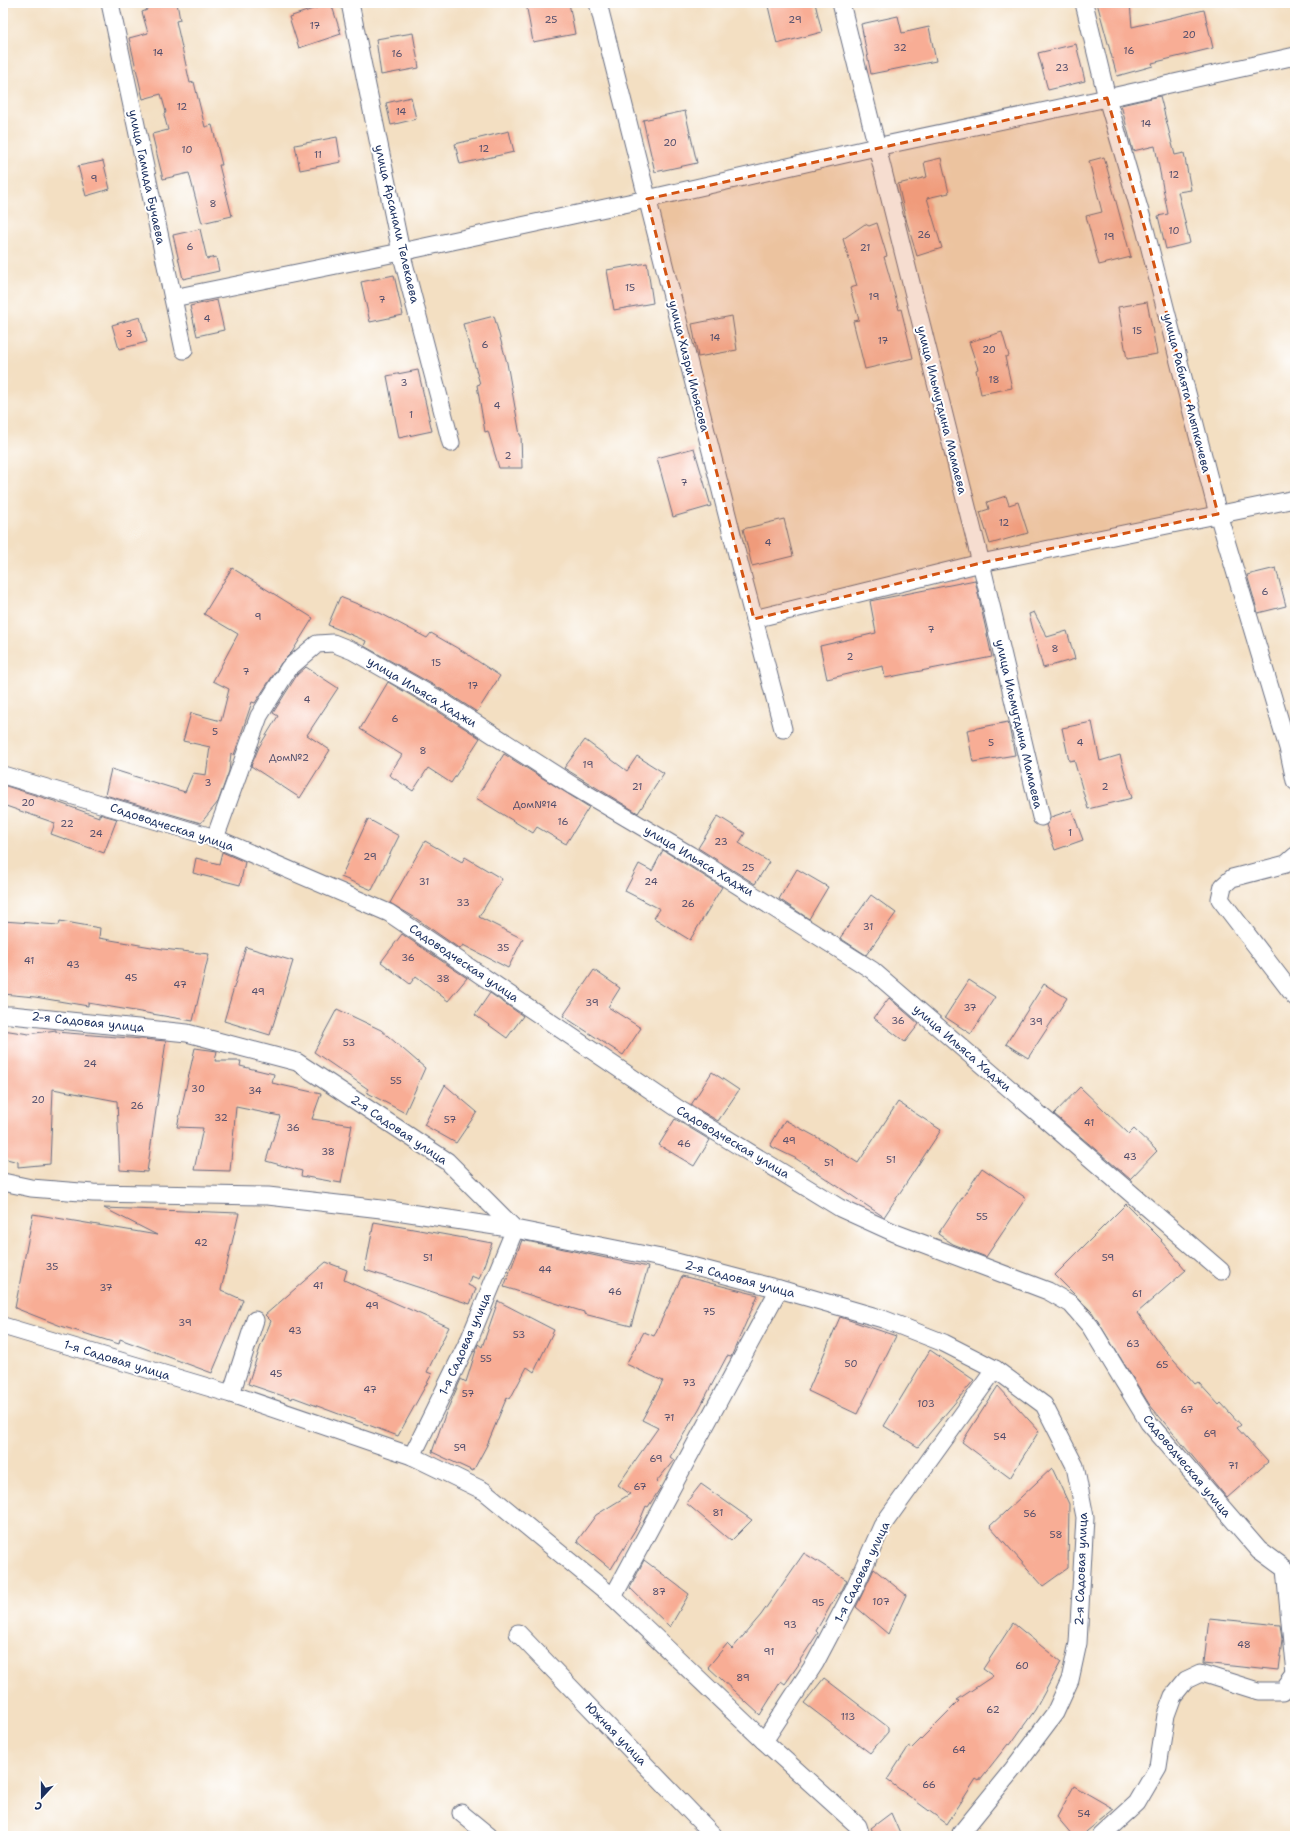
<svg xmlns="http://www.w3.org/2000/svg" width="1298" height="1839" font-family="'Shantell Sans',sans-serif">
	<rect width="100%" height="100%" fill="#fff"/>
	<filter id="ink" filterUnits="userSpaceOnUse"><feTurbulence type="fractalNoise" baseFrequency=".025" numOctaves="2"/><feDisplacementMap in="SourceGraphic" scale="8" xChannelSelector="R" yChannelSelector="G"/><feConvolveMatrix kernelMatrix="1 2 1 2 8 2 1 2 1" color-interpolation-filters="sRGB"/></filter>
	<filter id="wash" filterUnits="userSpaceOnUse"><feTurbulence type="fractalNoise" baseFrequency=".012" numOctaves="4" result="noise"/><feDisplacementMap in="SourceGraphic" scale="16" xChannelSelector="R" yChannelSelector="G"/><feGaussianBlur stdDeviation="0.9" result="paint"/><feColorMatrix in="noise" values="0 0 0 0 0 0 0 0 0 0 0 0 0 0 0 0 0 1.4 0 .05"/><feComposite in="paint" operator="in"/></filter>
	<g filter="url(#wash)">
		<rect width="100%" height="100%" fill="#f3dfc2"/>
		<g id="blocks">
			<g fill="#f8ad95">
				<path d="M 145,3 L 177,3 L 180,20 L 176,21 L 190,83 L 194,82 L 205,127 L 212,125 L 222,165 L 219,165 L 232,216 L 202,223 L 189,173 L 163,179 L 152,134 L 168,130 L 164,115 L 166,112 L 161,94 L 143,99 L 129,38 L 148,33 L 142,12 L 147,10 Z"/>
				<path d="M 331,3 L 341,34 L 299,48 L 289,17 Z"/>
				<path d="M 526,3 L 569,3 L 575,34 L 533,42 Z"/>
				<path d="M 781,3 L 815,3 L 822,32 L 777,44 L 768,6 Z"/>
				<path d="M 1097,3 L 1130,3 L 1132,27 L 1204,10 L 1213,48 L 1152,63 L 1153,66 L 1117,76 Z"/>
				<path d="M 898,16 L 902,33 L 929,27 L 936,61 L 871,74 L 861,24 Z"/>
				<path d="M 413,33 L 419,68 L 381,75 L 376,39 Z"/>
				<path d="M 1076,44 L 1085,81 L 1048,90 L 1038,53 Z"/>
				<path d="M 1160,96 L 1175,155 L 1184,153 L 1191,190 L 1178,192 L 1190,243 L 1166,249 L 1158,216 L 1168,214 L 1155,146 L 1133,151 L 1121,105 Z"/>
				<path d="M 411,97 L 416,119 L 391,125 L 386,103 Z"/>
				<path d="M 685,111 L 697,163 L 655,172 L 643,120 Z"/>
				<path d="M 509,131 L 514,152 L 460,164 L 455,144 Z"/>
				<path d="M 337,137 L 341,162 L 300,170 L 295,145 Z"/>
				<path d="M 1104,157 L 1131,257 L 1099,265 L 1086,216 L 1102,212 L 1089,161 Z"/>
				<path d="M 941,158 L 949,193 L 927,198 L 942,248 L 917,256 L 907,223 L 898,184 L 927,177 L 924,162 Z"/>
				<path d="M 103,161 L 110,189 L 86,196 L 78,166 Z"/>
				<path d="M 877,223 L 887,256 L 884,257 L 899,310 L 901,309 L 913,358 L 865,369 L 853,321 L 859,320 L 850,288 L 857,286 L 843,239 L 865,224 L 869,226 Z"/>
				<path d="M 200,229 L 207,259 L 216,257 L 219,271 L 183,279 L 173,235 Z"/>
				<path d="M 647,263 L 653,303 L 614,310 L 607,270 Z"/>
				<path d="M 394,275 L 403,315 L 370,322 L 361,282 Z"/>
				<path d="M 217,300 L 224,330 L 197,336 L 190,306 Z"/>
				<path d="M 1147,302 L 1157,354 L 1127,359 L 1118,307 Z"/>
				<path d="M 494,316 L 507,363 L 520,435 L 521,435 L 522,468 L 499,468 L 488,431 L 485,432 L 477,385 L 480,384 L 463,324 Z"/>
				<path d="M 732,316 L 737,350 L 698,357 L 692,324 Z"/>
				<path d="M 140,317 L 147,342 L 119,349 L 112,325 Z"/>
				<path d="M 1002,332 L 1009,356 L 1005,357 L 1012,388 L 981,394 L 976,370 L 978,369 L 969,342 Z"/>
				<path d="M 418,370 L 432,431 L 399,438 L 387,376 Z"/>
				<path d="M 694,448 L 711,506 L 673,517 L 657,458 Z"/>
				<path d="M 1006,496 L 1009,505 L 1018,502 L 1028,533 L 990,544 L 980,512 L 989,509 L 987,502 Z"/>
				<path d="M 784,519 L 793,556 L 752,566 L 743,529 Z"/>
				<path d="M 232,568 L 313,618 L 292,652 L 281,663 L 255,703 L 252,702 L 234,755 L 231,753 L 229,771 L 218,802 L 201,823 L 105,795 L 111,769 L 185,792 L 193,773 L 206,775 L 210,747 L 183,741 L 191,713 L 221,721 L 229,689 L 213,681 L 238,634 L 204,614 Z"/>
				<path d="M 1276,568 L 1286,606 L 1258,613 L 1247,575 Z"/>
				<path d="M 975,580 L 992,657 L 885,678 L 883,666 L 827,679 L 820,646 L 876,633 L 870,601 Z"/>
				<path d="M 340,597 L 380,613 L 427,638 L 431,633 L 464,652 L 500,676 L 477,712 L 446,692 L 364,646 L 366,641 L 328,625 Z"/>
				<path d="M 1034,612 L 1047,637 L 1067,631 L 1075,659 L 1043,668 L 1029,614 Z"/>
				<path d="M 306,667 L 338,688 L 307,735 L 330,750 L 300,798 L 251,766 L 259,747 L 278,716 L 273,713 L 297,675 Z"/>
				<path d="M 388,682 L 436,710 L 480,738 L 451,783 L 428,768 L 413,791 L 389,775 L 402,755 L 360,729 Z"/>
				<path d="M 1008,722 L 1015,755 L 973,762 L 967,730 Z"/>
				<path d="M 1092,722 L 1100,761 L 1120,755 L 1132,798 L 1088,809 L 1074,760 L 1069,761 L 1062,728 Z"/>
				<path d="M 585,740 L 627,771 L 637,756 L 664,773 L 638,813 L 564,768 Z"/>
				<path d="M 504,754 L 589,807 L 566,844 L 537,827 L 533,833 L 476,798 Z"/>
				<path d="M 3,785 L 54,801 L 99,817 L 99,814 L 117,819 L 104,853 L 51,834 L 55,823 L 3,805 Z"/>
				<path d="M 1072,810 L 1083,840 L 1055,850 L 1046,825 L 1051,817 Z"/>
				<path d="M 718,816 L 745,833 L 739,843 L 769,862 L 755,884 L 698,848 Z"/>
				<path d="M 368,819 L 399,836 L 372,890 L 341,877 Z"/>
				<path d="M 425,841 L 462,862 L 465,857 L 502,879 L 479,917 L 523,939 L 508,968 L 463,945 L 460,949 L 414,917 L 390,903 Z"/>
				<path d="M 663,850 L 722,887 L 690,940 L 654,918 L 660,909 L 625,891 L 639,864 L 652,871 Z"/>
				<path d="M 222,852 L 245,862 L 240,885 L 193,873 L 196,858 L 219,864 Z"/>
				<path d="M 797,869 L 828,887 L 809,919 L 779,899 Z"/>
				<path d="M 871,895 L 896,913 L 866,955 L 840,938 Z"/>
				<path d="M 3,921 L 59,925 L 60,921 L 100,928 L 99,938 L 163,949 L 209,954 L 193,1021 L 88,1003 L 88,1006 L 35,997 L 3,994 Z"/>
				<path d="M 402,934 L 467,978 L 448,1001 L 416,976 L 410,984 L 381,962 Z"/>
				<path d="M 246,947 L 293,961 L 270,1035 L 224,1021 Z"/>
				<path d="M 594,970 L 620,988 L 608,1007 L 641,1028 L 623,1055 L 563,1016 Z"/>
				<path d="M 969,980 L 995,997 L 971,1034 L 945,1017 Z"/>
				<path d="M 1044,984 L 1067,998 L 1028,1058 L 1006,1044 Z"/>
				<path d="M 490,993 L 523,1016 L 507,1038 L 475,1015 Z"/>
				<path d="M 889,998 L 919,1024 L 905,1042 L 874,1018 Z"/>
				<path d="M 337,1009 L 381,1030 L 425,1068 L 405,1113 L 366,1092 L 368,1089 L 314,1052 Z"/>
				<path d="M 3,1030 L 29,1034 L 56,1030 L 56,1032 L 166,1041 L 147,1172 L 120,1170 L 117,1101 L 53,1089 L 50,1164 L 18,1167 L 18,1162 L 3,1158 Z"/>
				<path d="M 195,1048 L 217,1051 L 215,1061 L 241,1061 L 240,1066 L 274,1074 L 272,1083 L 321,1094 L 312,1119 L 352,1125 L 341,1183 L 301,1176 L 302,1171 L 266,1161 L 280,1116 L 236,1107 L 230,1171 L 194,1170 L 203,1128 L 177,1127 Z"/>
				<path d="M 712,1072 L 739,1090 L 718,1121 L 691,1105 Z"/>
				<path d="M 445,1085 L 477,1112 L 456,1143 L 424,1125 Z"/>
				<path d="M 1080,1087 L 1129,1134 L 1134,1129 L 1157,1151 L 1130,1179 L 1054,1114 Z"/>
				<path d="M 898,1102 L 941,1130 L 884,1217 L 795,1158 L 770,1146 L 785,1120 L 820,1139 L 858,1163 Z"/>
				<path d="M 675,1119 L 710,1140 L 694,1166 L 659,1145 Z"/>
				<path d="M 982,1168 L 1026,1198 L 986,1257 L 953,1244 L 938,1234 Z"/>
				<path d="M 1126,1204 L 1162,1240 L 1161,1241 L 1186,1270 L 1137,1313 L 1160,1344 L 1195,1384 L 1198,1382 L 1219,1405 L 1221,1403 L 1241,1425 L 1237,1428 L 1268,1462 L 1227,1498 L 1149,1404 L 1092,1312 L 1055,1275 Z"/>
				<path d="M 104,1208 L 239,1213 L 221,1290 L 243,1300 L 212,1373 L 120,1339 L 119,1344 L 61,1326 L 15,1308 L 33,1214 L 157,1235 Z"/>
				<path d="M 374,1222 L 492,1243 L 479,1279 L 471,1276 L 468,1285 L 476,1289 L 470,1304 L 365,1270 Z"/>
				<path d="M 522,1240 L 648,1267 L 631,1326 L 584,1314 L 584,1312 L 504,1287 Z"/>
				<path d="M 326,1262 L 347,1270 L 344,1280 L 449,1327 L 427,1372 L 432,1374 L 398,1436 L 293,1397 L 292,1399 L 248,1384 L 261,1345 L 271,1321 L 265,1315 Z"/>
				<path d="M 682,1276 L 758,1295 L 731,1357 L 727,1356 L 699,1409 L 670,1457 L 674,1460 L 656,1482 L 661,1487 L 648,1507 L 646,1506 L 638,1525 L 611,1569 L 577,1541 L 596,1515 L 630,1494 L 618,1485 L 658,1428 L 642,1420 L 663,1381 L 626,1364 L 644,1332 L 654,1336 Z"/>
				<path d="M 498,1301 L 554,1330 L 534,1372 L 527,1367 L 510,1399 L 507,1397 L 487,1445 L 473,1471 L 432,1452 L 445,1415 L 461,1379 L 466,1382 L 478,1344 L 482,1347 Z"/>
				<path d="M 840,1317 L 896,1336 L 857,1414 L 808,1391 Z"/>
				<path d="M 930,1350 L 974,1380 L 918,1447 L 884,1426 Z"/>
				<path d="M 998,1386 L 1039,1431 L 1010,1478 L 962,1442 Z"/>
				<path d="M 1052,1468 L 1069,1504 L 1068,1568 L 1043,1586 L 990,1526 Z"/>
				<path d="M 701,1484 L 752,1520 L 731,1541 L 686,1503 Z"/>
				<path d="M 804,1553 L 847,1580 L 840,1594 L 838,1593 L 816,1631 L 818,1633 L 800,1660 L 801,1661 L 785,1684 L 781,1681 L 760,1715 L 708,1667 L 727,1644 L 732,1649 L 761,1615 Z"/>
				<path d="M 644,1560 L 689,1594 L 670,1627 L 630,1588 Z"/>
				<path d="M 874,1569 L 906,1595 L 888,1634 L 856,1607 Z"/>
				<path d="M 1209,1618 L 1280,1625 L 1282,1639 L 1278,1671 L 1204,1663 Z"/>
				<path d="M 1013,1623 L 1061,1662 L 1035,1710 L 1010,1745 L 1008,1744 L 979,1781 L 976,1779 L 947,1824 L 887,1780 L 909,1746 L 912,1748 L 959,1701 L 957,1700 L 993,1676 L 983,1669 Z"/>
				<path d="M 824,1678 L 888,1727 L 888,1732 L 870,1753 L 804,1703 Z"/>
				<path d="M 1074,1786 L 1114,1809 L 1081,1836 L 1073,1836 L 1057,1817 Z"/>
				<path d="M 891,1813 L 901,1836 L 875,1836 L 871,1828 Z"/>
			</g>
		</g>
	</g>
	<g filter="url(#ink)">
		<use href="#blocks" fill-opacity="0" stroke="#676d81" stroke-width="1"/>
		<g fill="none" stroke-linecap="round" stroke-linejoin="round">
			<defs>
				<g id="minor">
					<path d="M 110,3 L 184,350"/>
					<path d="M 350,3 L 401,252 L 451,443"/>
					<path d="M 598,3 L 740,566 L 783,729"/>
					<path d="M 841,3 L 981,563 L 1041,817"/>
					<path d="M 1084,3 L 1107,98 L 1145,229 L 1218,514 L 1288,748 L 1295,781"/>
					<path d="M 173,298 L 401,252 L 647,199 L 876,147 L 1107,98 L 1295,56"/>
					<path d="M 754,619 L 981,563 L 1295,499"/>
					<path d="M 3,775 L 215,838 L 389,913 L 677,1108 L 840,1208 L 895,1233 L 1048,1291 L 1071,1304 L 1090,1326 L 1149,1423 L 1259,1550 L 1285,1569 L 1295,1675"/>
					<path d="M 215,838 L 259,716 L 289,668 L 317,644 L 333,643 L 353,651 L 441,701 L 573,786 L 690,855 L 872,970 L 1221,1271"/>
					<path d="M 1295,856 L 1286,864 L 1232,878 L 1223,886 L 1220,899 L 1295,997"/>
					<path d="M 3,1015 L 11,1015 L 187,1033 L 297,1062 L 447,1161 L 515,1229 L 661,1258 L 779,1289 L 883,1319 L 944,1343 L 995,1369 L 1044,1405 L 1075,1466 L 1085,1517 L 1078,1643 L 1070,1680 L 1055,1713 L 1013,1769 L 961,1833"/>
					<path d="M 3,1182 L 31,1188 L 93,1193 L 268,1196 L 390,1210 L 515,1229 L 470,1338 L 412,1456"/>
					<path d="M 3,1326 L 231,1394 L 412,1456 L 484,1491 L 613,1597 L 764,1741 L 858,1826 L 861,1836"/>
					<path d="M 231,1394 L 255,1320"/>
					<path d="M 613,1597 L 779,1289"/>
					<path d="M 518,1633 L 714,1836"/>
					<path d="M 764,1741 L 815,1663 L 854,1589 L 882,1526 L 995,1369"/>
					<path d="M 461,1813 L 489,1836"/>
					<path d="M 1101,1836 L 1137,1803 L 1158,1767 L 1166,1715 L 1173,1696 L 1186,1680 L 1201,1673 L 1258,1691 L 1283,1691 L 1295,1675"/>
				</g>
			</defs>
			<use href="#minor" stroke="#676d81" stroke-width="19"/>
			<use href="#minor" stroke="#fff" stroke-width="17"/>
		</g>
	</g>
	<path fill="#d45514" fill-opacity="0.2" stroke="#d45514" stroke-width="3" stroke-dasharray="8 5" stroke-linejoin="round" d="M 1107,98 L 1145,229 L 1218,514 L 981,563 L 754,619 L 647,199 Z"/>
	<g text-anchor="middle" stroke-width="4" stroke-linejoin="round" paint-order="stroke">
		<g font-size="10" fill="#524e6c">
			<text x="551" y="23">25</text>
			<text x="795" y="23">29</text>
			<text x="315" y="29">17</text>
			<text x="1189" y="38">20</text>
			<text x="900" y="51">32</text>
			<text x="1129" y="54">16</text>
			<text x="158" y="56">14</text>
			<text x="397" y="57">16</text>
			<text x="1062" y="71">23</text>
			<text x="182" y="110">12</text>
			<text x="401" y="115">14</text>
			<text x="1146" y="127">14</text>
			<text x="670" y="146">20</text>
			<text x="484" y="152">12</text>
			<text x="187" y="153">10</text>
			<text x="318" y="158">11</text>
			<text x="1174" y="178">12</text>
			<text x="94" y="182">9</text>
			<text x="213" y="207">8</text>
			<text x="1174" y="234">10</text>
			<text x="924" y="238">26</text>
			<text x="1109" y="240">19</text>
			<text x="190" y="250">6</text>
			<text x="865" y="251">21</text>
			<text x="630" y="291">15</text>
			<text x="874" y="300">19</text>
			<text x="382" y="303">7</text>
			<text x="207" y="322">4</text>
			<text x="1137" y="334">15</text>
			<text x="129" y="337">3</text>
			<text x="715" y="341">14</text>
			<text x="883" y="344">17</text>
			<text x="485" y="348">6</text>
			<text x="989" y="353">20</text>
			<text x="994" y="383">18</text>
			<text x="404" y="386">3</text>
			<text x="497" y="409">4</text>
			<text x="411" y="418">1</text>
			<text x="508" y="459">2</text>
			<text x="684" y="486">7</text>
			<text x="1004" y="526">12</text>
			<text x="768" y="546">4</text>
			<text x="1265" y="595">6</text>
			<text x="258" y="620">9</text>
			<text x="931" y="633">7</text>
			<text x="1055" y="652">8</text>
			<text x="850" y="660">2</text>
			<text x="436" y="666">15</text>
			<text x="246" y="675">7</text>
			<text x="473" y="689">17</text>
			<text x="307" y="703">4</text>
			<text x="395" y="722">6</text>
			<text x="215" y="735">5</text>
			<text x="991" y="746">5</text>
			<text x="1080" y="746">4</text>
			<text x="423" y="754">8</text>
			<text x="289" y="761">Дом№2</text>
			<text x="588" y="768">19</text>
			<text x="208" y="786">3</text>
			<text x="637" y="790">21</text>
			<text x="1105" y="790">2</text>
			<text x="28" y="806">20</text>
			<text x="535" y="808">Дом№14</text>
			<text x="563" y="825">16</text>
			<text x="67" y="827">22</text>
			<text x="1070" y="836">1</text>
			<text x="96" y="837">24</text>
			<text x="721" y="845">23</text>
			<text x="370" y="860">29</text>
			<text x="748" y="871">25</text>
			<text x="424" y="885">31</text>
			<text x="651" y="885">24</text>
			<text x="463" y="906">33</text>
			<text x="688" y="907">26</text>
			<text x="868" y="930">31</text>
			<text x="503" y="951">35</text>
			<text x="408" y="961">36</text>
			<text x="29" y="964">41</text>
			<text x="73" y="968">43</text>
			<text x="131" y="981">45</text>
			<text x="443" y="982">38</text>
			<text x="180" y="988">47</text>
			<text x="258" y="995">49</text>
			<text x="592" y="1006">39</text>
			<text x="970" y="1011">37</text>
			<text x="898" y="1024">36</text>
			<text x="1036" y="1025">39</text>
			<text x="349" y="1046">53</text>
			<text x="90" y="1067">24</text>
			<text x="396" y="1084">55</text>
			<text x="198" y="1092">30</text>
			<text x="255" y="1094">34</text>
			<text x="38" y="1103">20</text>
			<text x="137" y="1109">26</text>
			<text x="221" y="1121">32</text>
			<text x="450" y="1123">57</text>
			<text x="1089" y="1126">41</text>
			<text x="293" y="1131">36</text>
			<text x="789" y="1144">49</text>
			<text x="684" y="1147">46</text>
			<text x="328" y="1155">38</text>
			<text x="1130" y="1160">43</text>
			<text x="891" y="1163">51</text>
			<text x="829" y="1166">51</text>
			<text x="982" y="1220">55</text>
			<text x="201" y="1246">42</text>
			<text x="428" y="1261">51</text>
			<text x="1108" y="1261">59</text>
			<text x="52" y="1270">35</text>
			<text x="545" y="1273">44</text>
			<text x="318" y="1289">41</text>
			<text x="106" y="1291">37</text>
			<text x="615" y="1295">46</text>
			<text x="1137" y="1297">61</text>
			<text x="372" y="1309">49</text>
			<text x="709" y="1315">75</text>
			<text x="185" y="1326">39</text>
			<text x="295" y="1334">43</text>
			<text x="519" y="1338">53</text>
			<text x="1133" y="1347">63</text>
			<text x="486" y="1362">55</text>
			<text x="851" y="1367">50</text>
			<text x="1162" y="1368">65</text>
			<text x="276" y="1377">45</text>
			<text x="689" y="1386">73</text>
			<text x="370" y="1393">47</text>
			<text x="468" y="1397">57</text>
			<text x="926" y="1407">103</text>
			<text x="1187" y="1413">67</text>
			<text x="669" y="1421">71</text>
			<text x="1210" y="1437">69</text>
			<text x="1000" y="1440">54</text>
			<text x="460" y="1451">59</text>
			<text x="656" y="1462">69</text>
			<text x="1233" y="1469">71</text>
			<text x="640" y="1490">67</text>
			<text x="718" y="1516">81</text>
			<text x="1030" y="1517">56</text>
			<text x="1056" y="1538">58</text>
			<text x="659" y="1595">87</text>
			<text x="881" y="1605">107</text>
			<text x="818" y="1606">95</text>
			<text x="790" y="1628">93</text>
			<text x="1244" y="1648">48</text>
			<text x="769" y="1655">91</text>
			<text x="1022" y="1669">60</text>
			<text x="743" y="1681">89</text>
			<text x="993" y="1713">62</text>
			<text x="848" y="1720">113</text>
			<text x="959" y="1753">64</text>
			<text x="929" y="1788">66</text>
			<text x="1084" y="1817">54</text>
		</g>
		<g font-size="12" fill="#1b2f5e" stroke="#fff">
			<text transform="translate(147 177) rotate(78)" y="4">улица Гамида Бучаева</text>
			<text transform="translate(397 224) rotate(77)" y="4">улица Арсанали Телекаева</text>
			<text transform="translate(689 366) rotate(76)" y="4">улица Хизри Ильясова</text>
			<text transform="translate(1187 393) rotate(76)" y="4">улица Рабията Алыпкачева</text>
			<text transform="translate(942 410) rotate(76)" y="4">улица Ильмутдина Мамаева</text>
			<text transform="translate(422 692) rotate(31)" y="4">улица Ильяса Хаджи</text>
			<text transform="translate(1019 724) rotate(77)" y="4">улица Ильмутдина Мамаева</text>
			<text transform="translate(172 827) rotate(18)" y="4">Садоводческая улица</text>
			<text transform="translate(699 861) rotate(31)" y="4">улица Ильяса Хаджи</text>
			<text transform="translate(464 963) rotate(34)" y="4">Садоводческая улица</text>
			<text transform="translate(88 1022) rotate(6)" y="4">2-я Садовая улица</text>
			<text transform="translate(962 1048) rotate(41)" y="4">улица Ильяса Хаджи</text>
			<text transform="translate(399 1130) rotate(34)" y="4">2-я Садовая улица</text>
			<text transform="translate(733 1142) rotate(31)" y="4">Садоводческая улица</text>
			<text transform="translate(740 1279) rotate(15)" y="4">2-я Садовая улица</text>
			<text transform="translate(465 1344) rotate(-66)" y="4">1-я Садовая улица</text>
			<text transform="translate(117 1360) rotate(17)" y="4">1-я Садовая улица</text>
			<text transform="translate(1187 1466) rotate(50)" y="4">Садоводческая улица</text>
			<text transform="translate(1081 1569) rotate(-88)" y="4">2-я Садовая улица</text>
			<text transform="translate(862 1572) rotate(-64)" y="4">1-я Садовая улица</text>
			<text transform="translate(616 1734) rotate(46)" y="4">Южная улица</text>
		</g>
	</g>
	<rect width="1298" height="1839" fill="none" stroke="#fff" stroke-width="16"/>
	<g transform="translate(42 1797) rotate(201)" stroke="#ffffff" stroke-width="3" paint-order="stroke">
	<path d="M0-3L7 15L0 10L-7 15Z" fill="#1b2f5e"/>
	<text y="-6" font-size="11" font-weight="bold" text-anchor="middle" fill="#1b2f5e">С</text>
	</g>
</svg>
